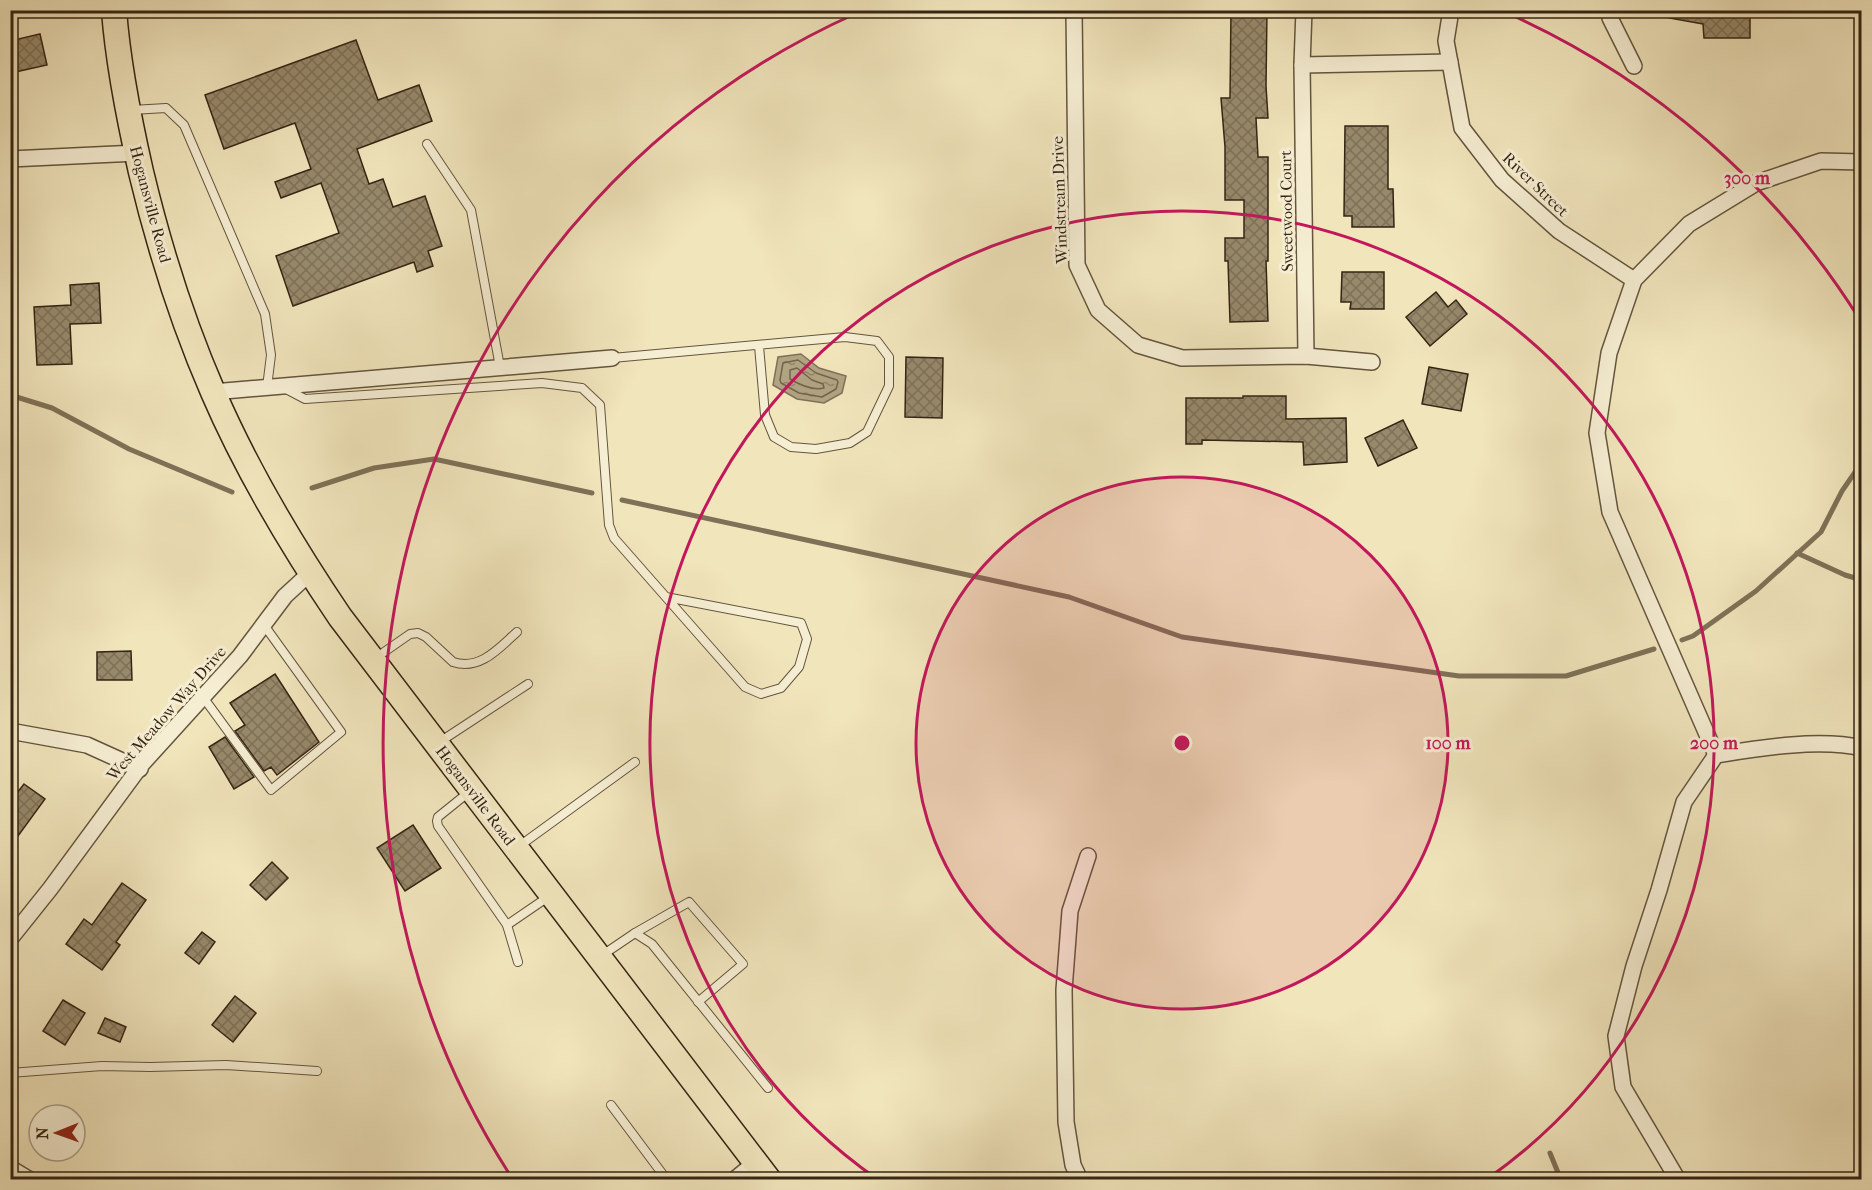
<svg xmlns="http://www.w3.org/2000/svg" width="1872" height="1190" font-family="'IM FELL French Canon',serif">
	<defs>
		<pattern id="water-ripples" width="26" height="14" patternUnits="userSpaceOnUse" patternTransform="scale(1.5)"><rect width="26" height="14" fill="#b1a483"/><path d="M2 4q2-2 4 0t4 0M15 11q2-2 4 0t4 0" fill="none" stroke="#91856a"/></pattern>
		<pattern id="building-cross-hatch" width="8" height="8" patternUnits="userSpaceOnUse" patternTransform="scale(1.5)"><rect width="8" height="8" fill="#97896b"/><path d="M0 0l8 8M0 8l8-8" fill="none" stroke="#7c7057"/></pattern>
	</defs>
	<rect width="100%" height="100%" fill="#f1e5bc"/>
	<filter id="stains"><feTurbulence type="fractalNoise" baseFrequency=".00333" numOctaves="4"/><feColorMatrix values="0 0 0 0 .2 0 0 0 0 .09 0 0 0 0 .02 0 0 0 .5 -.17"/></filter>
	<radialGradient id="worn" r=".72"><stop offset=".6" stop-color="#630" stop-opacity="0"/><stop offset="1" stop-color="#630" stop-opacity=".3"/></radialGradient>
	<path fill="url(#water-ripples)" stroke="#7f7157" stroke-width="1.5" d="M 801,354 L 819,368 L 846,376 L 842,393 L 824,403 L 797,399 L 773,385 L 778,357 Z"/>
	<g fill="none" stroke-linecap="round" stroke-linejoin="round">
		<g stroke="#73644c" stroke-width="1.5">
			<path d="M 798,360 L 816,373 L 837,380 L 838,382 L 836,389 L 822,397 L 799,393 L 781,383 L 780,380 L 783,363 Z"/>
			<path d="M 797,368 L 812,380 L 823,384 L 824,388 C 812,391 800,385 790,379 L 790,370 Z"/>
		</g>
		<g stroke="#7f7157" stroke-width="5">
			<path d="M 10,395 L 52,408 L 129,449 L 232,492"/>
			<path d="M 312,488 L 374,468 L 434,459 L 592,493"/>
			<path d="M 622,500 L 1069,597 L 1182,637 L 1459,676 L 1566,676 L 1654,649"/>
			<path d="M 1797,553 L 1845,575 L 1862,580"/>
			<path d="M 1682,640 L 1693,636 L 1756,591 L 1821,532 L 1842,491 L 1862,462"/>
			<path d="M 1550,1153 L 1561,1180"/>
		</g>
	</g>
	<g fill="url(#building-cross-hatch)" stroke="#352514" stroke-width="1.5">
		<path d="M 1231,10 L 1267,10 L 1266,86 L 1268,118 L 1256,118 L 1258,157 L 1268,157 L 1268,261 L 1266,261 L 1268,321 L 1230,322 L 1228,261 L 1225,261 L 1225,238 L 1244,238 L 1244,200 L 1225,200 L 1225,147 L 1221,98 L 1230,98 Z"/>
		<path d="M 1670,10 L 1750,10 L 1750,38 L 1704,38 L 1703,24 L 1669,18 Z"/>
		<path d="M 40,34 L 47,65 L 15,72 L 10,52 L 10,41 Z"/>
		<path d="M 356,40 L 378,100 L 419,85 L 432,121 L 357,149 L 369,184 L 383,179 L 393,207 L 425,196 L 442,246 L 428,251 L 433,266 L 417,272 L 414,262 L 293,306 L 276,256 L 339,233 L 321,183 L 281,198 L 275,182 L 311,169 L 295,123 L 224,149 L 205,95 Z"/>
		<path d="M 1345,126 L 1388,126 L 1388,189 L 1393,189 L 1394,227 L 1352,227 L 1352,216 L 1344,216 Z"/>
		<path d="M 1342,272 L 1384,272 L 1384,309 L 1350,309 L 1351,302 L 1341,302 Z"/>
		<path d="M 99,283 L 101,323 L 70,324 L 72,364 L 37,365 L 34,307 L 71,305 L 70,285 Z"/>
		<path d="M 1436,292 L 1448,307 L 1456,300 L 1467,314 L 1430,346 L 1406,317 Z"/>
		<path d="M 906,357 L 943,358 L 942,418 L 905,417 Z"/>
		<path d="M 1429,367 L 1468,374 L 1461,411 L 1422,404 Z"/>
		<path d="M 1243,396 L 1286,396 L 1286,419 L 1346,418 L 1347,462 L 1304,465 L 1303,442 L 1202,440 L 1202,444 L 1186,444 L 1186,398 L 1243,398 Z"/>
		<path d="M 1403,420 L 1417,448 L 1378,466 L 1365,438 Z"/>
		<path d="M 131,651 L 132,680 L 97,680 L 97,652 Z"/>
		<path d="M 275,674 L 319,742 L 277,775 L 271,767 L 264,771 L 235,731 L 245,725 L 230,703 Z"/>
		<path d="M 225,737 L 254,777 L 234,789 L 209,747 Z"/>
		<path d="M 24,784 L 45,799 L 10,847 L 10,802 Z"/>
		<path d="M 413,825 L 441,868 L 405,891 L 377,848 Z"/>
		<path d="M 272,862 L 288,878 L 266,900 L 250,885 Z"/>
		<path d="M 122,883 L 146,900 L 116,942 L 120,945 L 102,970 L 66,944 L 84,919 L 92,925 Z"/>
		<path d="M 202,932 L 215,942 L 199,964 L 185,953 Z"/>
		<path d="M 235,996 L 256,1013 L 233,1042 L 212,1025 Z"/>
		<path d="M 63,1000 L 85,1013 L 65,1045 L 43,1031 Z"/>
		<path d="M 105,1018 L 126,1027 L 120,1042 L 98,1033 Z"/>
	</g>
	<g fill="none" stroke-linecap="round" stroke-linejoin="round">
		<defs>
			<g id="lane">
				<path d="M 132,110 L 166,108 L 184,125 L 265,314 L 271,355 L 267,387"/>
				<path d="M 427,144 L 471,210 L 500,367"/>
				<path d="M 612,358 L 845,337 L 877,341 L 889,357 L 889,386 L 867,432 L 850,443 L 816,449 L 791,447 L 774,437 L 765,415 L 759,346"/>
				<path d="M 286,389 L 305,399 L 542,383 L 582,388 L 600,405 L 609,525 L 614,538 L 745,687 L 761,694 L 781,688 L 799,667 L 807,639 L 801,623 L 666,597"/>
				<path d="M 374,659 L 410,634 L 418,633 L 426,637 L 453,662 C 480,671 499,648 517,632"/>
				<path d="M 203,697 L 271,790 L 341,732 L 264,625"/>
				<path d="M 438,743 L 528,684"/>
				<path d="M 469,792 L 438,817 L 437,821 L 438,826 L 507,925 L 518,962"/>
				<path d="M 518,847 L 635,762"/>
				<path d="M 507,925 L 548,897"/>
				<path d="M 635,933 L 689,902 L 743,964 L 698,1002"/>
				<path d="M 601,956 L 635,933 L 652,944 L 768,1088"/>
				<path d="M 10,1073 L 102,1066 L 150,1067 L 226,1065 L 317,1071"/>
				<path d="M 611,1105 L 667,1180"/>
			</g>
			<g id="street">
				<path d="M 1074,10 L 1077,265 L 1098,310 L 1138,345 L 1182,358 L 1306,356 L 1372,362"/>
				<path d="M 1304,10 L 1302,65 L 1306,356"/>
				<path d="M 1451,10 L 1446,41 L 1462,128 L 1502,180 L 1559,231 L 1634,280"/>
				<path d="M 1610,10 L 1610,18 L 1634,66"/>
				<path d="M 1302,65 L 1450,62"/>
				<path d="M 10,159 L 137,153"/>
				<path d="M 213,392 L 612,358"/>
				<path d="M 10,731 L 87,745 L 140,769"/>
				<path d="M 1716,755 L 1610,512 L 1597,433 L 1609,353 L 1634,280 L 1689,224 L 1756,183 L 1821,161 L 1862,162"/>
				<path d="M 10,939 L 50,889 L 142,764 L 240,656 L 285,596 L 310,573"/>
				<path d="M 10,1168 L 30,1180"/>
				<path d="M 734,1180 L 756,1162"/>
				<path d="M 1080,1180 L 1073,1165 L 1066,1122 L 1064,990 L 1070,911 L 1088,856"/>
				<path d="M 1678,1180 L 1623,1087 L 1616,1036 L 1634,966 L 1659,890 L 1684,802 L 1716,755 C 1760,748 1819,738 1862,748"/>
			</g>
			<path id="primary" d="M 114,10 C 118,65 129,119 141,172 C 159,247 182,321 213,392 C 247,471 292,546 340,617 L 769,1180"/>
		</defs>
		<use href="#lane" stroke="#64553e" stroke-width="10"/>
		<use href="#street" stroke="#64553e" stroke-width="18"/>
		<use href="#primary" stroke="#352514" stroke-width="27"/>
		<use href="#lane" stroke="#f6eed3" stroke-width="8"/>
		<use href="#street" stroke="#f6eed3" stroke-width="15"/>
		<use href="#primary" stroke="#f1e5bc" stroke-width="24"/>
	</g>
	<circle cx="1182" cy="743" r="266" fill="#c2185b" fill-opacity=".12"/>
	<g fill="none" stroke="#c2185b" stroke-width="3">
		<circle cx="1182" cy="743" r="266"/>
		<path d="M877 1179A532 532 0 1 1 1487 1179"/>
		<path d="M512 1178A799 799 0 0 1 857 13M1507 13A799 799 0 0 1 1860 320"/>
	</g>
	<g text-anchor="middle" stroke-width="6" stroke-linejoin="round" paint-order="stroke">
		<g font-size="16" fill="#352514" stroke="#f6eed3">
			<text transform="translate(1536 184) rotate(44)" y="6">River Street</text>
			<text transform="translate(1059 200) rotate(-92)" y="6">Windstream Drive</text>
			<text transform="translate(151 204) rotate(75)" y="6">Hogansville Road</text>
			<text transform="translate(1286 211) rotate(-91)" y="6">Sweetwood Court</text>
			<text transform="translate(166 713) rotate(-49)" y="6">West Meadow Way Drive</text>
			<text transform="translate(476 795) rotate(53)" y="6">Hogansville Road</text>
		</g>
	</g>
	<circle cx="1182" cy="743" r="9" fill="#c2185b" stroke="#f6eed3" stroke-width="3"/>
	<g font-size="18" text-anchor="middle" font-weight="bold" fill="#c2185b" stroke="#f6eed3" stroke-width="6" stroke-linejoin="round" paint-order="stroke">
		<text x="1747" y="184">300 m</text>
		<text x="1448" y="749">100 m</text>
		<text x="1714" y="749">200 m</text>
	</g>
	<rect width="1872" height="1190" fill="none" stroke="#f1e5bc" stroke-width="36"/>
	<rect x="12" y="12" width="1848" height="1166" fill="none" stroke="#352514" stroke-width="3"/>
	<rect x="18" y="18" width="1836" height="1154" fill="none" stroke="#352514" stroke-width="1.5"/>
	<g transform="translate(57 1133) rotate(269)"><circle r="28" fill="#f6eed3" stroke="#a99e87" stroke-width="1.5"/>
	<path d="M0-4.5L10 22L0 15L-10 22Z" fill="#8f2418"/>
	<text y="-9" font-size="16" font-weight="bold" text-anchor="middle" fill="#352514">N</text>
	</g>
	<rect width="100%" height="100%" filter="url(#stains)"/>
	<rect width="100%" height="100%" fill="url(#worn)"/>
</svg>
